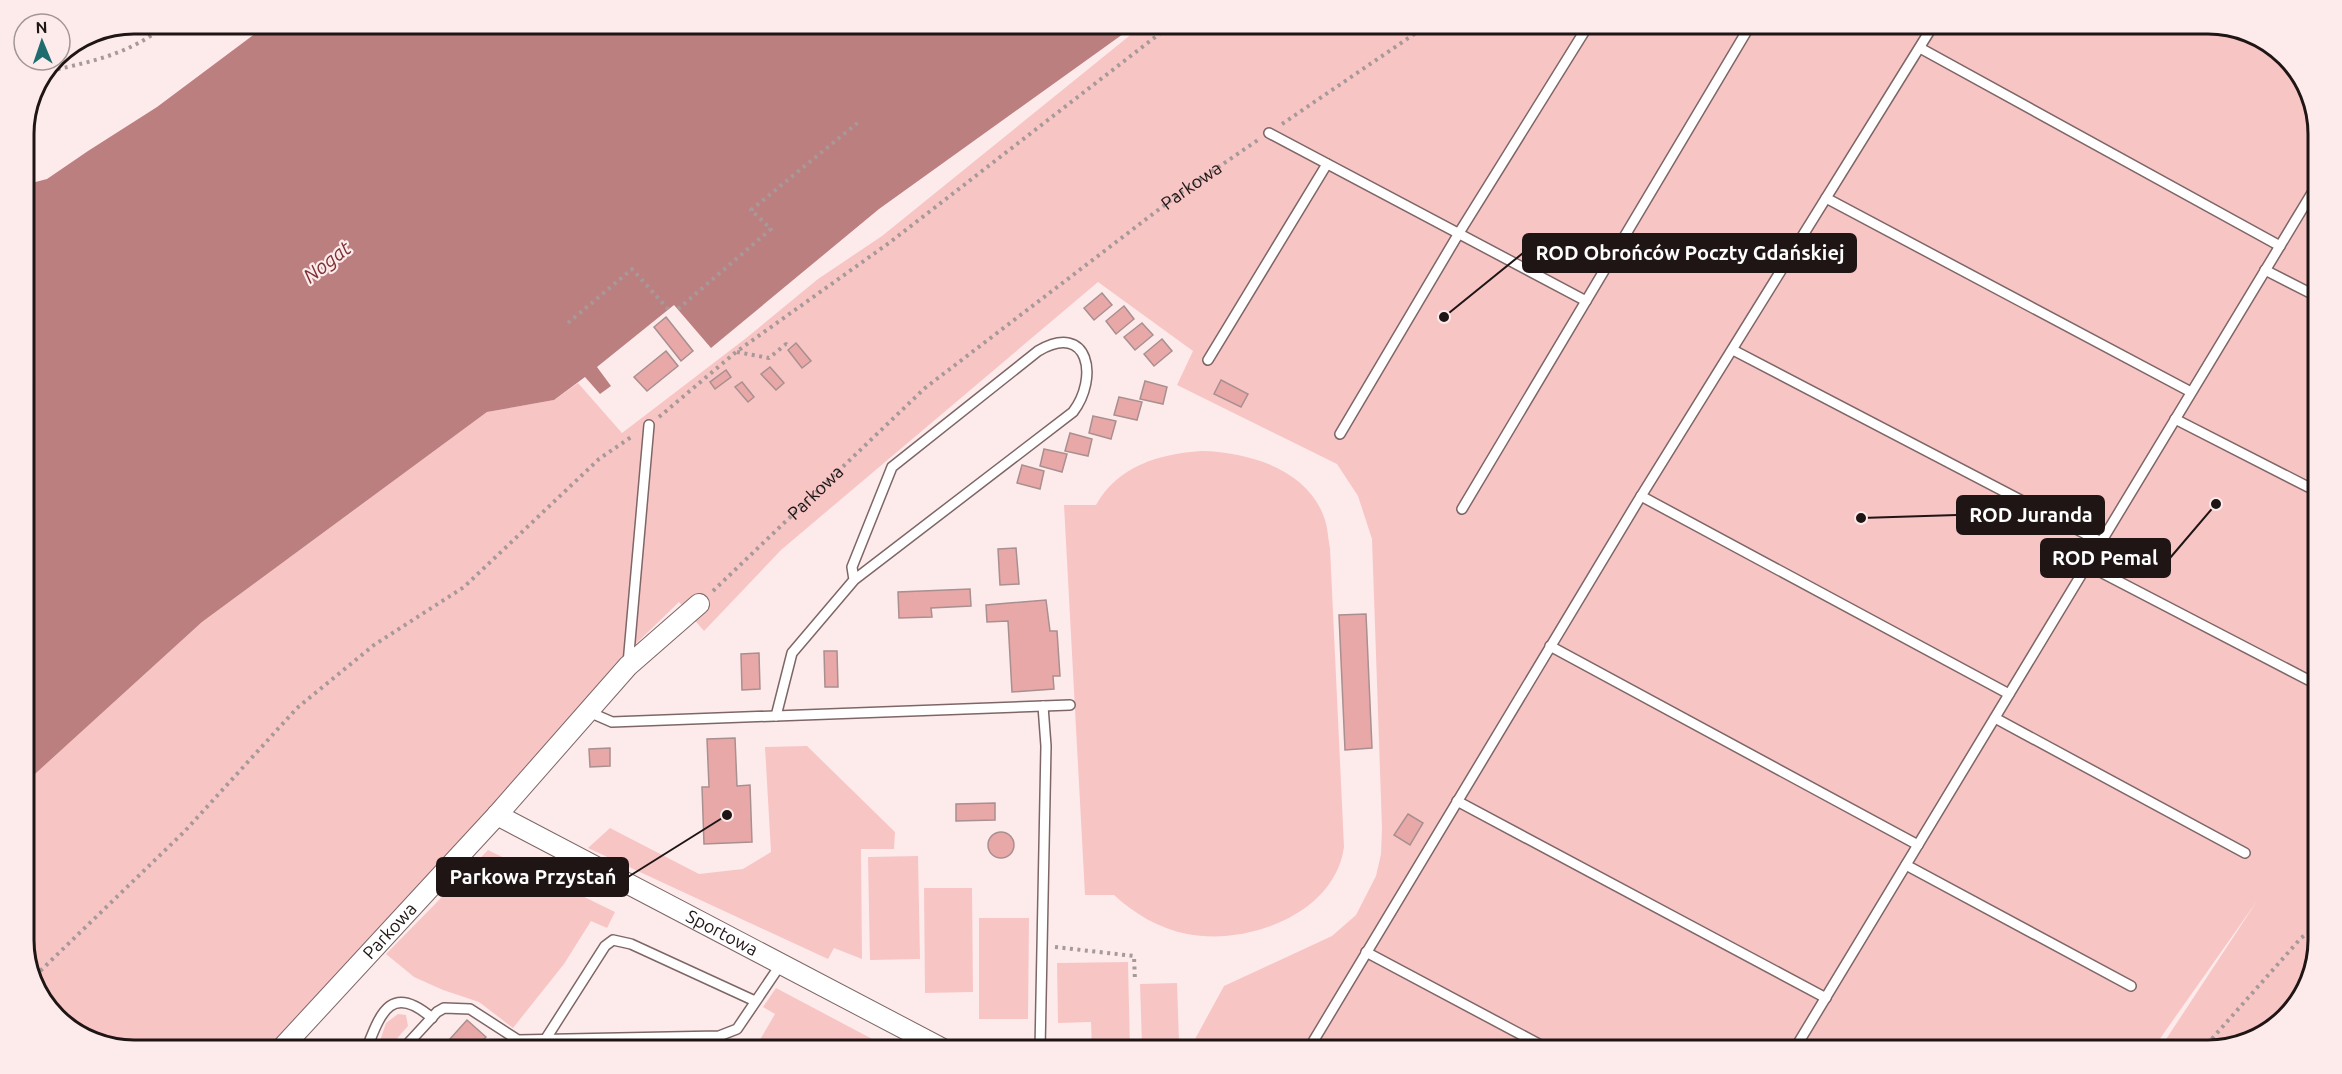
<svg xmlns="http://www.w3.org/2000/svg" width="2342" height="1074" font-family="Ubuntu,sans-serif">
	<rect width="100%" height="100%" fill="#fdebeb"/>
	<g fill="#f8c5c5">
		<path d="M 1144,24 L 2207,24 L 2250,33 L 2299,73 L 2318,128 L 2318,939 L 2309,982 L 2269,1031 L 2207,1050 L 2159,1050 L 2257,901 L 2152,1050 L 1189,1050 L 1224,986 L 1332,936 L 1356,915 L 1376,876 L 1381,854 L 1382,828 L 1372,539 L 1358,496 L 1337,464 L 1177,385 L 1193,351 L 1098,282 L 781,550 L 704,631 L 679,602 L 615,664 L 366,955 L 280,1050 L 135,1050 L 92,1041 L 47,1006 L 24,947 L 24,784 L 202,622 L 487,412 L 554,400 L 578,383 L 622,433 L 745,339 L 818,279 L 882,236 Z"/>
		<path d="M 1201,451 C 1248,452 1309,469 1325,520 C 1328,529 1328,539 1330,548 L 1344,847 C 1335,914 1247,946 1187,934 C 1158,928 1135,914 1114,895 L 1085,895 L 1064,505 L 1096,505 C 1118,466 1159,454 1201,451 Z"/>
		<path d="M 807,746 L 895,832 L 894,849 L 861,849 L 862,959 L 834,948 L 828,959 L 588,848 L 610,828 L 699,874 L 743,869 L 771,852 L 765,747 Z"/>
		<path d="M 488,850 L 615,912 L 607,928 L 591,921 L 564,964 L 513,1028 L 479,1002 L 443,990 L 414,977 L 386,954 Z"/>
		<path d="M 918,856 L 920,959 L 870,960 L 868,857 Z"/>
		<path d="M 924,888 L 972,888 L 973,992 L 925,993 Z"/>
		<path d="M 979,918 L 1029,918 L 1028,1019 L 979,1019 Z"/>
		<path d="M 1128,962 L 1130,1050 L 1092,1050 L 1091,1022 L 1058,1023 L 1057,963 Z"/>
		<path d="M 1177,983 L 1179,1042 L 1142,1044 L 1140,984 Z"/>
		<path d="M 776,988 L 893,1050 L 754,1050 L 775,1014 L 763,1007 Z"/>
		<path d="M 398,1014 L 406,1015 L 408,1026 L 387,1050 L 377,1050 L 386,1023 Z"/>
	</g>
	<path fill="#bc7f80" d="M 268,24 L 1137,24 L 879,209 L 711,348 L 674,305 L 597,367 L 611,386 L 600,394 L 585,377 L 554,400 L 487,412 L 202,622 L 24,784 L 24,185 L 47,179 L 88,151 L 157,107 Z"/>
	<g fill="#e8a8a8" stroke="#a98f8f" stroke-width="1.5">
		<path d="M 1102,293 L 1112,305 L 1094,320 L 1084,308 Z"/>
		<path d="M 1124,306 L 1134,319 L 1116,334 L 1106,321 Z"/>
		<path d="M 666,317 L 693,351 L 681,361 L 654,327 Z"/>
		<path d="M 1142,323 L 1153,335 L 1135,350 L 1124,337 Z"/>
		<path d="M 1162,339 L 1172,351 L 1154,366 L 1144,354 Z"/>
		<path d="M 796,343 L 811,361 L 802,368 L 788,350 Z"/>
		<path d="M 666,351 L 678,366 L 647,391 L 634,377 Z"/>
		<path d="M 770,367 L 784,383 L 776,390 L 761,374 Z"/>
		<path d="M 726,370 L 731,377 L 715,389 L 710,382 Z"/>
		<path d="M 1221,380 L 1248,394 L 1241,407 L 1214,394 Z"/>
		<path d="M 1145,381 L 1167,387 L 1163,404 L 1140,399 Z"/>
		<path d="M 742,382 L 754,397 L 748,402 L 735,387 Z"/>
		<path d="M 1119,397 L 1142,402 L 1137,420 L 1114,415 Z"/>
		<path d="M 1093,416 L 1116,421 L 1111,439 L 1089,433 Z"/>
		<path d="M 1070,433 L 1092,439 L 1088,456 L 1065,451 Z"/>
		<path d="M 1044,449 L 1067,454 L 1062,472 L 1040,466 Z"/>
		<path d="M 1022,465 L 1044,471 L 1040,489 L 1017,483 Z"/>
		<path d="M 1016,548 L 1019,584 L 1000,585 L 998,549 Z"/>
		<path d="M 970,589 L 971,606 L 931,608 L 932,617 L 899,618 L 898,592 Z"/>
		<path d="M 1046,600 L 1050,631 L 1057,631 L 1060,676 L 1053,676 L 1054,689 L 1012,692 L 1008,621 L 987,622 L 986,605 Z"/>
		<path d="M 1366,614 L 1372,748 L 1345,750 L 1339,615 Z"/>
		<path d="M 824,651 L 837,651 L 838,687 L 825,687 Z"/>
		<path d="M 759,653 L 760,689 L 742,690 L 741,654 Z"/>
		<path d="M 735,738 L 737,786 L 750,785 L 752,842 L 704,844 L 702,787 L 709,787 L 707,739 Z"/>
		<path d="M 610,748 L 610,766 L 590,767 L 589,749 Z"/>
		<path d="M 995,803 L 995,820 L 956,821 L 956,804 Z"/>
		<path d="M 1408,814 L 1423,823 L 1410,845 L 1394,835 Z"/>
		<circle cx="1001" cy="845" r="13"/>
		<path d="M 467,1020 L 486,1037 L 483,1040 L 487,1044 L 490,1040 L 501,1050 L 440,1050 Z"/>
	</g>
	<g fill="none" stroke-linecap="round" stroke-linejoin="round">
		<defs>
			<g id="lane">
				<path d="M 1920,48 L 2280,246"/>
				<path d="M 1269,133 L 1586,301 L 1751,24"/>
				<path d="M 1826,198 L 2191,392"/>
				<path d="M 2265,270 L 2318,297"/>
				<path d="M 1733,350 L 2101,542"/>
				<path d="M 1208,360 L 1327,164"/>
				<path d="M 2175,419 L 2318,492"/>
				<path d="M 1340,434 L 1459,233 L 1589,24"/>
				<path d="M 1641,496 L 2009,694"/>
				<path d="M 1462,509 L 1586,301"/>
				<path d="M 2087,565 L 2318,685"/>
				<path d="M 1550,646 L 1918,845"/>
				<path d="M 628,664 L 649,425"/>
				<path d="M 589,712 L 612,722 L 1070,705"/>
				<path d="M 776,716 L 792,653 L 854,580 L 1073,412 C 1099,378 1089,321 1038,351 L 892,467 L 852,567 L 854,580"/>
				<path d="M 1995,718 L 2245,853"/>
				<path d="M 1457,801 L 1826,998"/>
				<path d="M 1906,865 L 2131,986"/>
				<path d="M 1366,952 L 1550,1050"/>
				<path d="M 366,1050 C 380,1015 390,982 432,1018"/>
				<path d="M 402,1050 L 437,1012 L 444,1008 L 470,1009 L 518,1040 L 719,1036 L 737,1029 L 781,964"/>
				<path d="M 537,1050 L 545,1040 L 605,946 L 613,940 L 631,944 L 755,1001"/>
				<path d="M 1040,1050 L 1046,746 L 1043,706"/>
				<path d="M 1308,1050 L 1638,501 L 1934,24"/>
				<path d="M 1794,1050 L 2318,183"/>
			</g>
			<g id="street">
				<path id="s2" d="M 497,815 L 945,1050"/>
				<path id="s3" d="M 280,1050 L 497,815 L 628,666 L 699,604"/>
			</g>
		</defs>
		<use href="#lane" stroke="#7e6666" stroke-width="12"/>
		<use href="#street" stroke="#7e6666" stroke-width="22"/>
		<g stroke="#a89999" stroke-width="4" stroke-dasharray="3 4.5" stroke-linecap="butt">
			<path d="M 50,71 C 98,60 128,54 168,24"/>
			<path d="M 1282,124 L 1429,24"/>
			<path d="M 678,309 L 771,229 L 751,210 L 861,120"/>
			<path d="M 568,323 L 632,269 L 668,309"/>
			<path d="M 737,352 L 769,358 L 786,344 L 790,348"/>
			<path d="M 659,417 L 736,352 L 889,243 L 1172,24"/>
			<path id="s1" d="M 713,591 L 925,388 L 1179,194 L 1258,140"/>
			<path d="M 1055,947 L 1134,956 L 1135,981"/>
			<path d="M 35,976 L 185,831 L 297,708 L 374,645 L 464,587 L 599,459 L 634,435"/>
			<path d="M 2202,1050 L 2301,938 L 2318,926"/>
		</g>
		<use href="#lane" stroke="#fff" stroke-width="9"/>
		<use href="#street" stroke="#fff" stroke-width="20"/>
	</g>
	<g text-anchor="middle" stroke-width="4.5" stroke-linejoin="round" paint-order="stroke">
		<g font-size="18" fill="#1f1515" stroke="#fdebeb">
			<text dy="6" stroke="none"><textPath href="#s1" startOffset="628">Parkowa</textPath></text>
			<text dy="6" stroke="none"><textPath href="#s1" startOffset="142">Parkowa</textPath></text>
			<text dy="6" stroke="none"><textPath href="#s3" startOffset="162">Parkowa</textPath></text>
			<text dy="6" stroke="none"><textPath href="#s2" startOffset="254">Sportowa</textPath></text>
		</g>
		<g font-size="20" font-style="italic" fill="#7c3036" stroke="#fdebeb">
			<text transform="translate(327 262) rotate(-38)" y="7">Nogat</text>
		</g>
	</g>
	<path d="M0 0H2342V1074H0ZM134 34H2208A100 100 0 0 1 2308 134V940A100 100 0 0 1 2208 1040H134A100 100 0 0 1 34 940V134A100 100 0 0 1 134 34Z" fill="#fdebeb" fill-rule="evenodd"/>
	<path fill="none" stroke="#1f1515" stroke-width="3" d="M134 34H2208A100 100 0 0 1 2308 134V940A100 100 0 0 1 2208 1040H134A100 100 0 0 1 34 940V134A100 100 0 0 1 134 34Z"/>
	<path fill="none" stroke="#1f1515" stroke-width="2" d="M1444 317L1523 253M1861 518L1957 515M2216 504L2170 558M727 815L628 877"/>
	<g fill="#1f1515" stroke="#fdebeb" stroke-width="2">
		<circle cx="1444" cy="317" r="6"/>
		<circle cx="1861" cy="518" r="6"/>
		<circle cx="2216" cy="504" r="6"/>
		<circle cx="727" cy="815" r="6"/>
	</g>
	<g fill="#1f1515" stroke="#1f1515" stroke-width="2">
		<rect x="1523" y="234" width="333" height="38" rx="6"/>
		<rect x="1957" y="496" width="147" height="38" rx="6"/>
		<rect x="2041" y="539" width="129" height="38" rx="6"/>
		<rect x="437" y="858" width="191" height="38" rx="6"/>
	</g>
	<g font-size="20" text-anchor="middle" font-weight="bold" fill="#fff">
		<text x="1690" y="260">ROD Obrońców Poczty Gdańskiej</text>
		<text x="2031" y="522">ROD Juranda</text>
		<text x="2105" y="565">ROD Pemal</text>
		<text x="533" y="884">Parkowa Przystań</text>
	</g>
	<g transform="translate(42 42) rotate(358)"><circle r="28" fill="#fdebeb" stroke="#a49595" stroke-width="1.5"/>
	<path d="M0-4.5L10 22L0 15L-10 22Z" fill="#1f6c6e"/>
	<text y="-9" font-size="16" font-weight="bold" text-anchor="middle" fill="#1f1515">N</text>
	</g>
</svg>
